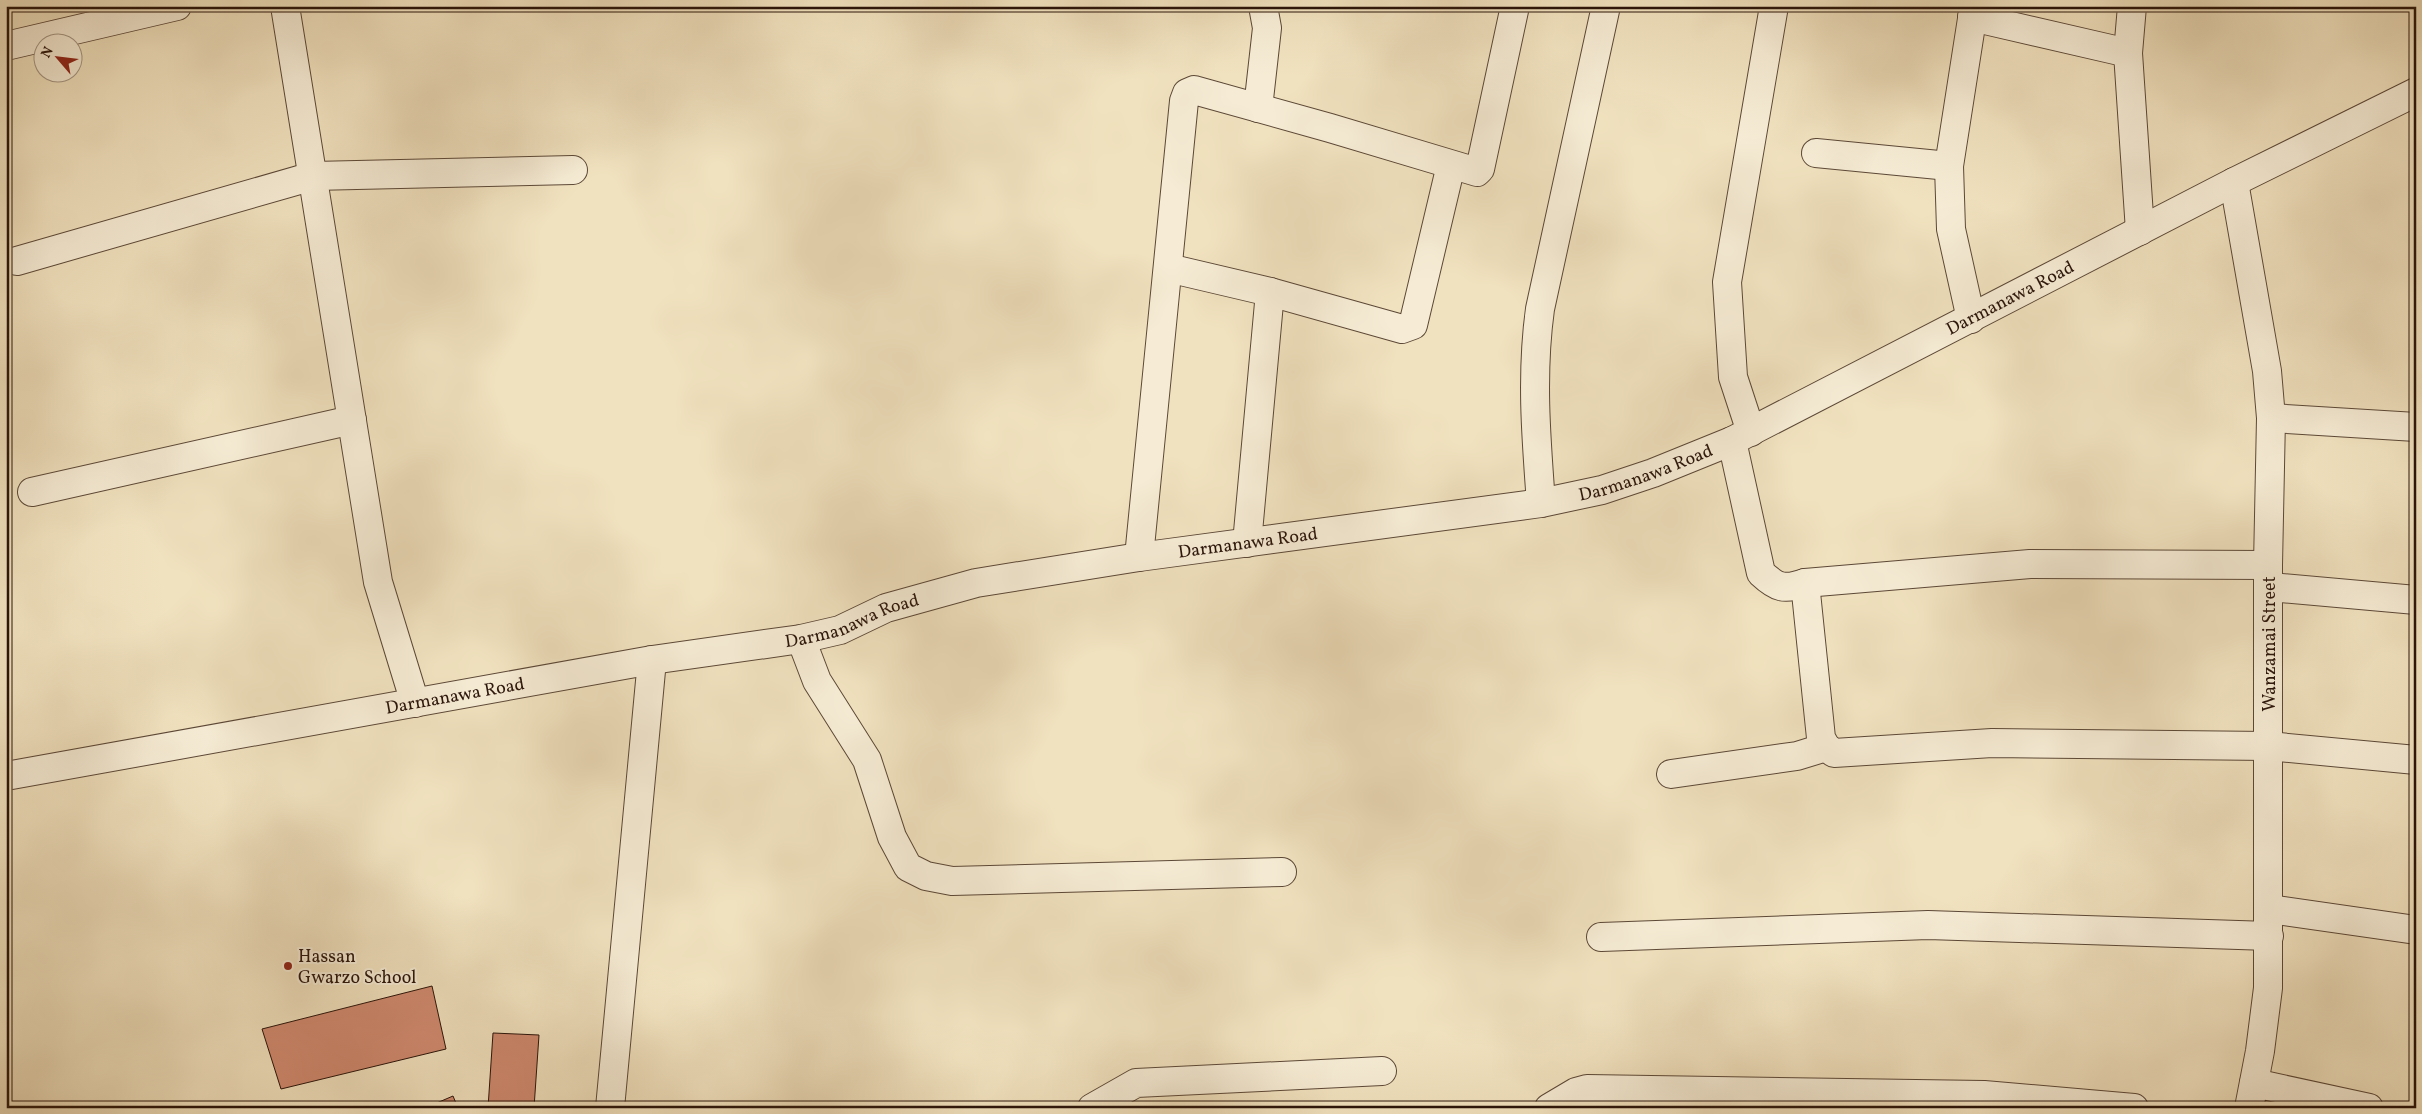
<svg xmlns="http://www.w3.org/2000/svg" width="2422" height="1114" font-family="Vollkorn,serif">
	<rect width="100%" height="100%" fill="#f1e2bf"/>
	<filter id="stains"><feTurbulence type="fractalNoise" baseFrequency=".004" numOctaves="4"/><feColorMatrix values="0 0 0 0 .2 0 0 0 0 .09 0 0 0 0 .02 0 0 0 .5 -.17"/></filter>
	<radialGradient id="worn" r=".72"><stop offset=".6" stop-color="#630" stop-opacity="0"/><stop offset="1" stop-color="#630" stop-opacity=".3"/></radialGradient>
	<g fill="#d08a70" stroke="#2a140a">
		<path d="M 432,986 L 446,1049 L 281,1089 L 262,1029 Z"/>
		<path d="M 493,1033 L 539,1035 L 534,1108 L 488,1108 Z"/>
		<path d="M 453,1096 L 458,1108 L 425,1108 Z"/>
	</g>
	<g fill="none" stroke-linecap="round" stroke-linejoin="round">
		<defs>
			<g id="minor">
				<path d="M 285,6 L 378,582 L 415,703"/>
				<path d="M 2132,6 L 2128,53 L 2140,231"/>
				<path d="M 1972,17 L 2128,53"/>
				<path d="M 6,46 L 177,6"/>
				<path d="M 1258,108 L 1267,28 L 1263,6"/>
				<path d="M 1816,153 L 1949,166"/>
				<path d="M 2234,182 L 2267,371 L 2271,418 L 2268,565 L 2268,988 L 2260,1051 L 2249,1108"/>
				<path d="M 17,261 L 313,176 L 573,170"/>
				<path d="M 1168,268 L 1270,292 L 1402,329 L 1413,325 L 1451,165"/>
				<path d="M 1971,319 L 1951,229 L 1949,166 L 1974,6"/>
				<path d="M 2271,418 L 2416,427"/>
				<path d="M 1751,432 L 1733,377 L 1727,282 L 1774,6"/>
				<path d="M 1732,441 L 1761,573 C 1777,588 1784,590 1805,583 L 2030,564 L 2268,565"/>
				<path d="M 32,492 L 352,420"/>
				<path d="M 1541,503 C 1536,437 1531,374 1540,309 L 1606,6"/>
				<path d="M 1247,543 L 1270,292"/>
				<path d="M 1139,557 L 1184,101 L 1187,93 L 1194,90 L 1330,128 L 1477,172 L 1480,169 L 1515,6"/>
				<path d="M 1805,583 L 1821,738 L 1826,747 L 1834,753 L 1992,743 L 2268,746 L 2416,760"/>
				<path d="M 2270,587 L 2416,600"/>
				<path d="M 801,639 L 817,681 L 867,760 L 892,837 L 908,867 L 926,876 L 952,881 L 1282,872"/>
				<path d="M 1671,774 L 1797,756 L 1826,747"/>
				<path d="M 2269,909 L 2416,930"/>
				<path d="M 1601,937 L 1928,925 L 2269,936"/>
				<path d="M 2254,1083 L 2369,1108"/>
				<path d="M 610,1108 L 652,660"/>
				<path d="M 1092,1108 L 1136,1083 L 1382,1071"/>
				<path d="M 1549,1108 L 1576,1092 L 1587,1089 L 1984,1095 L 2134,1108"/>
			</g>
			<g id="tertiary">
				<path id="s1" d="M 6,776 L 652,660 L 801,639 L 840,630 L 886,608 L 976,583 L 1139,557 L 1541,503 L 1602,490 L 1653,473 L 1732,441 L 2234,182 L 2416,92"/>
			</g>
		</defs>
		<use href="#minor" stroke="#5c4837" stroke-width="30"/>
		<use href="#tertiary" stroke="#5c4837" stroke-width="30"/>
		<use href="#minor" stroke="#f6ecd5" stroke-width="28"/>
		<use href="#tertiary" stroke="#f6ecd5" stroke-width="28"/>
	</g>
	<circle fill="#8f2418" stroke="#f6ecd5" stroke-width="2" cx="288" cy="966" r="5"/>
	<g text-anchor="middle" stroke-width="4" stroke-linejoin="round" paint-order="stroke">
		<g font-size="18" fill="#2a140a" stroke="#f6ecd5">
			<text dy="6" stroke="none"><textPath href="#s1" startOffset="2076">Darmanawa Road</textPath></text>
			<text dy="6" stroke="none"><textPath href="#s1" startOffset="1671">Darmanawa Road</textPath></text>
			<text dy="6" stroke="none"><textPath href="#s1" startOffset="1266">Darmanawa Road</textPath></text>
			<text dy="6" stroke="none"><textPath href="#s1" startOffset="861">Darmanawa Road</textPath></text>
			<text transform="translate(2269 644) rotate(-90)" y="6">Wanzamai Street</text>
			<text dy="6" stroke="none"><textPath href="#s1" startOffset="456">Darmanawa Road</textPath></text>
		</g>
		<g font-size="18" fill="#2a140a" stroke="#f6ecd5" text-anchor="start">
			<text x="298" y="962">Hassan<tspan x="298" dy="21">Gwarzo School</tspan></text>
		</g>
	</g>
	<rect width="2422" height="1114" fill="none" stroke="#f1e2bf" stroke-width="25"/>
	<rect x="8" y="8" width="2407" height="1099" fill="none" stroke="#2a140a" stroke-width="2.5"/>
	<rect x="12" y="12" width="2397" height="1089" fill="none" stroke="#2a140a"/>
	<g transform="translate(58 58) rotate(298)"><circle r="24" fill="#f6ecd5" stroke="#a49684"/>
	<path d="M0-4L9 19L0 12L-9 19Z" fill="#8f2418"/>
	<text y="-8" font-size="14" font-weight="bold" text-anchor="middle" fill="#2a140a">N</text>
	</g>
	<rect width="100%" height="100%" filter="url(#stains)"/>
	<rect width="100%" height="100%" fill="url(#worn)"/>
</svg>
